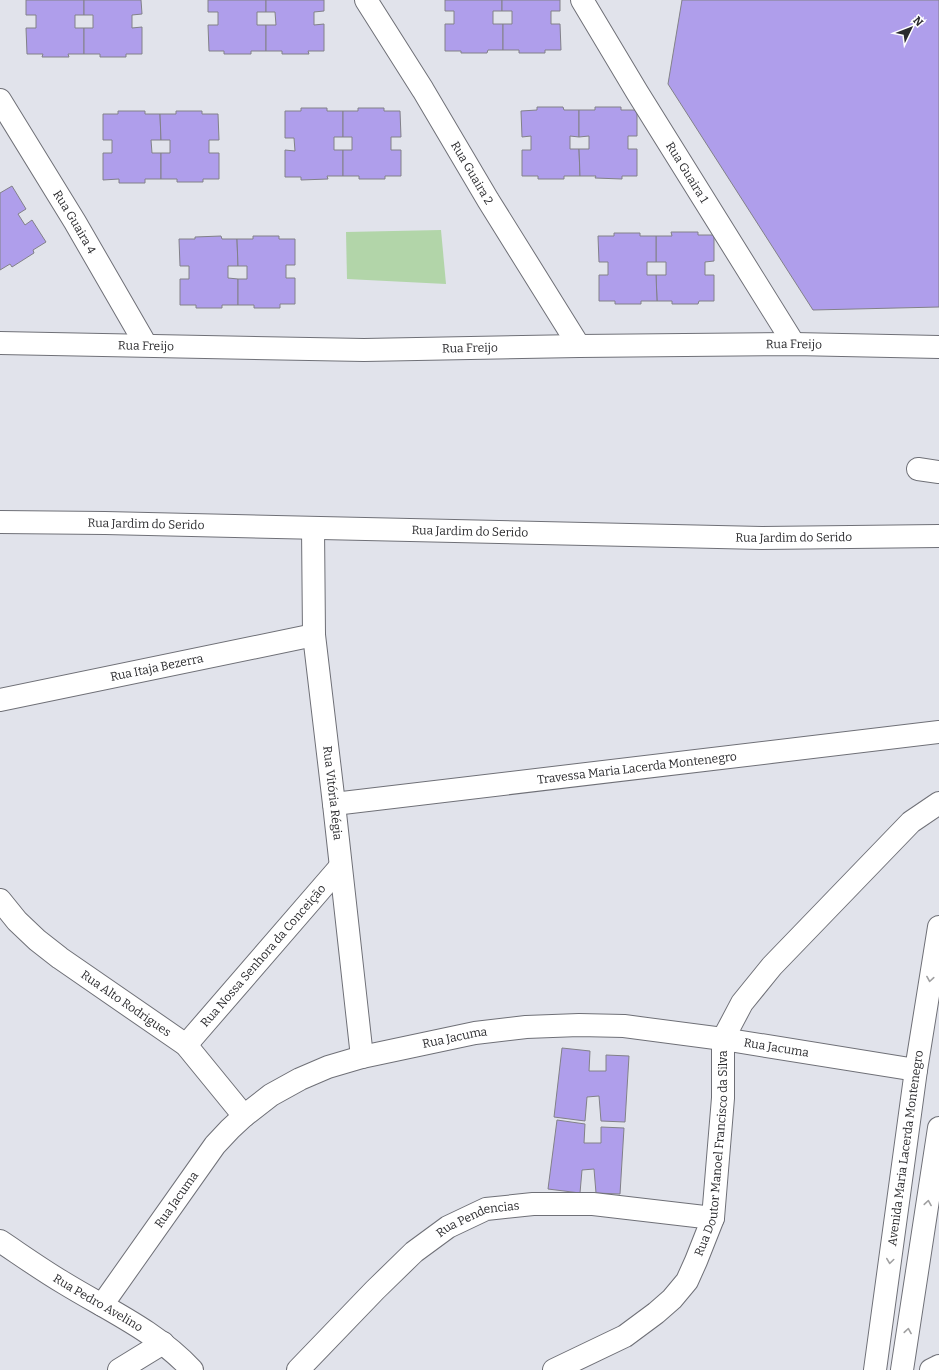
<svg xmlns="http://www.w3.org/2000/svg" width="939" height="1370" font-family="Bitter,serif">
	<rect width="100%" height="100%" fill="#e1e3eb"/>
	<path fill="#b2d5a9" d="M 441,230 L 446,284 L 347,279 L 346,232 Z"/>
	<g fill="#af9eeb" stroke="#828188">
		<path d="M 26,0 L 84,0 L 84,15 L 75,15 L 75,28 L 84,28 L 84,54 L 68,54 L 69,57 L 42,57 L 43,54 L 27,54 L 26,28 L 36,28 L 36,15 L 26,15 Z"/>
		<path d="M 84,0 L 141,0 L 142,14 L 132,15 L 132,28 L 142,27 L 142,54 L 126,54 L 126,57 L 100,57 L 100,54 L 84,54 L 84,28 L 93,28 L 93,15 L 84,15 Z"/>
		<path d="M 208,0 L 266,0 L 266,12 L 257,12 L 257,25 L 266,25 L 266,51 L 251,51 L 251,54 L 224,54 L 224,51 L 209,51 L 208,25 L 218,25 L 218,12 L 208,12 Z"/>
		<path d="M 266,0 L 324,0 L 324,11 L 314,12 L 314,25 L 324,24 L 324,51 L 308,51 L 309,54 L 282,54 L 282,51 L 266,51 L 266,25 L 276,25 L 275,12 L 266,12 Z"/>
		<path d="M 445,0 L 502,0 L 502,11 L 493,11 L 493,24 L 503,24 L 503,50 L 488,50 L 487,53 L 461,53 L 461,51 L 445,51 L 445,24 L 454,24 L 454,11 L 445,11 Z"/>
		<path d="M 502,0 L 560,0 L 560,11 L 551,11 L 551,24 L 560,24 L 561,50 L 545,50 L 545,53 L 519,53 L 519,50 L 503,50 L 503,24 L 512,24 L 512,11 L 502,11 Z"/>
		<path d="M 682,0 L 939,0 L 939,307 L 813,310 L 668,84 Z"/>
		<path d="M 537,107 L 563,107 L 564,110 L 579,110 L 579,137 L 570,136 L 570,149 L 579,149 L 580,176 L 564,176 L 564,179 L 538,179 L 538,176 L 522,176 L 522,150 L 531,150 L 531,136 L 522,137 L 521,111 L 537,110 Z"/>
		<path d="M 595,107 L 621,107 L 621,110 L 637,110 L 637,136 L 628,136 L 628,149 L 637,149 L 637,176 L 622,176 L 622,179 L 595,178 L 596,176 L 580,176 L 579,149 L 589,149 L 589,136 L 579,137 L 579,110 L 595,110 Z"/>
		<path d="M 301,108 L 327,108 L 327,111 L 343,111 L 343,137 L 334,137 L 334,150 L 343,150 L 343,176 L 327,176 L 328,179 L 301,180 L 301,177 L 285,177 L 285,150 L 295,151 L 294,138 L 285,138 L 285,111 L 301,111 Z"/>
		<path d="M 358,108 L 384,108 L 384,111 L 400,111 L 401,137 L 391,137 L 391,150 L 401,150 L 401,176 L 385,176 L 385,179 L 359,179 L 359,176 L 343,176 L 343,150 L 352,150 L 352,137 L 343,137 L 343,111 L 358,111 Z"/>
		<path d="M 118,111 L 145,111 L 145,114 L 160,114 L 161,140 L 151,140 L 152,153 L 161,153 L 161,179 L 145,179 L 145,183 L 119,183 L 119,179 L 103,180 L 103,153 L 112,153 L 112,140 L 103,140 L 103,114 L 118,114 Z"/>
		<path d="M 176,111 L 202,111 L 202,114 L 218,114 L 219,140 L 209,140 L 209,153 L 219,153 L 219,179 L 203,179 L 203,182 L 177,182 L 177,179 L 161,179 L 161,153 L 170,153 L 170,140 L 161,140 L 160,114 L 176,114 Z"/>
		<path d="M 12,186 L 26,209 L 18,214 L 25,225 L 32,220 L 46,242 L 33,250 L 34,253 L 12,267 L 10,264 L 0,270 L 0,193 Z"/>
		<path d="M 671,232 L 698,232 L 698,235 L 714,235 L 714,261 L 705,262 L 705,275 L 714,275 L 714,301 L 699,301 L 698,304 L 672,304 L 672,301 L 657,301 L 656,275 L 666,275 L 666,262 L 656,262 L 656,236 L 672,236 Z"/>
		<path d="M 614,233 L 640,233 L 640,236 L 656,236 L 656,262 L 647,262 L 647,275 L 656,275 L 657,301 L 641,301 L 641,304 L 615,304 L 615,301 L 599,301 L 599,275 L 608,275 L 608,262 L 599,262 L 598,236 L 614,236 Z"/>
		<path d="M 221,236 L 222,239 L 237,239 L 238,266 L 228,266 L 228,278 L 238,279 L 238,305 L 222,305 L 222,308 L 196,308 L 196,305 L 180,305 L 180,279 L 189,279 L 189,266 L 180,266 L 179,239 L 195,239 L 195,237 Z"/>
		<path d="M 253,236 L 279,236 L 279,239 L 295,239 L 295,265 L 286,265 L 286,278 L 295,278 L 295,304 L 280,304 L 280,308 L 254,308 L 254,305 L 238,305 L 238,279 L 247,279 L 247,266 L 238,266 L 237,239 L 253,239 Z"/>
		<path d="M 562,1048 L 590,1051 L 589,1071 L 606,1071 L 606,1055 L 629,1056 L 625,1122 L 601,1121 L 599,1096 L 587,1097 L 585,1121 L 554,1117 Z"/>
		<path d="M 557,1120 L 585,1124 L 584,1143 L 601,1143 L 601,1127 L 624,1128 L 620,1194 L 596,1193 L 594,1169 L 582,1170 L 580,1193 L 548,1189 Z"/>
	</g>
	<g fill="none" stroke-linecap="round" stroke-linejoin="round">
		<defs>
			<g id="minor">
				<path id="s1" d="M 366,0 L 423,90 L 488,200 L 579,346"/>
				<path id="s2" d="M 582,0 L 637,92 L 794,344"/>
				<path id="s3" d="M 0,100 L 75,222 L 146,345"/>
				<path id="s4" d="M 0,343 L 364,350 L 579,346 L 794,344 L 939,347"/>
				<path d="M 918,469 L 939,472"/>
				<path id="s5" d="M 0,522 L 105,523 L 762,538 L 939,536"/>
				<path id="s6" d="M 313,528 L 314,635 L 334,804 L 362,1057"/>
				<path id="s7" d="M 0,700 L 314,635"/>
				<path id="s8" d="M 334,804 L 939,732"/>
				<path id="s9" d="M 0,900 L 17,921 L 37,940 L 60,958 L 186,1045 L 244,1116"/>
				<path id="s10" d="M 186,1045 L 340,867"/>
				<path id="s11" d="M 0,1241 C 21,1255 42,1270 64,1283 C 108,1310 156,1331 192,1370"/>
				<path id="s12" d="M 102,1305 L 215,1145 L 230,1129 L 244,1116 L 271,1095 L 300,1079 L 328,1067 L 362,1057 L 475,1033 L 526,1027 L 579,1025 L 624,1026 L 723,1039 L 916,1070"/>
				<path d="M 119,1370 L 163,1343"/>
				<path id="s13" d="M 298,1370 L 375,1290 L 414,1252 L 448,1227 L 486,1209 L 533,1204 L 593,1204 L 713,1218"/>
				<path id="s14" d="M 554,1370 L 625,1336 L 656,1313 L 672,1299 L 687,1281 L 696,1261 L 713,1218 L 723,1098 L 723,1039 L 742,1003 L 772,966 L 911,822 L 939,803"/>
				<path d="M 931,1370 L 939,1366"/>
			</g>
			<g id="major">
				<path id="s15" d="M 875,1370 L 916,1070 L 939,927"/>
				<path d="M 902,1370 L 939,1128"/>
			</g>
		</defs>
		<use href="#minor" stroke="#6f7077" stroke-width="24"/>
		<use href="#major" stroke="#6f7077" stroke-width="24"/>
		<use href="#minor" stroke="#fff" stroke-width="22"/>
		<use href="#major" stroke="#fff" stroke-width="22"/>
	</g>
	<defs><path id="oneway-chevron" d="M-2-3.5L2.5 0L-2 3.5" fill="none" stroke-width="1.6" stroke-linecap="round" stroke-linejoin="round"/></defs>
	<g stroke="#a0a0a1">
		<use href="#oneway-chevron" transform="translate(930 979) rotate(99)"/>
		<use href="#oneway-chevron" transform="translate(928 1203) rotate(-81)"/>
		<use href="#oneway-chevron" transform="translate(890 1261) rotate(98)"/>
		<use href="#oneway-chevron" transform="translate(908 1331) rotate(-81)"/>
	</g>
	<g text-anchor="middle" stroke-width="3" stroke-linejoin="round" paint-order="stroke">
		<g font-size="12" fill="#2b2b2e" stroke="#fff">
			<text dy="4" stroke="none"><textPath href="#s1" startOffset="203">Rua Guaira 2</textPath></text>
			<text dy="4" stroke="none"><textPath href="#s2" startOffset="202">Rua Guaira 1</textPath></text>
			<text dy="4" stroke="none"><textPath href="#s3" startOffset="143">Rua Guaira 4</textPath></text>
			<text dy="4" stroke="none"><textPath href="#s4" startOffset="146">Rua Freijo</textPath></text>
			<text dy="4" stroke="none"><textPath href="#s4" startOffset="794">Rua Freijo</textPath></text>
			<text dy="4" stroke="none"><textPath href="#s4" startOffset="470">Rua Freijo</textPath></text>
			<text dy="4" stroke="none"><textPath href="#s5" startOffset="146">Rua Jardim do Serido</textPath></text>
			<text dy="4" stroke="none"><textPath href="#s5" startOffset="470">Rua Jardim do Serido</textPath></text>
			<text dy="4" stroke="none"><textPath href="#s5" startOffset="794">Rua Jardim do Serido</textPath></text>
			<text dy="4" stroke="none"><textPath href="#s7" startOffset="160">Rua Itaja Bezerra</textPath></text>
			<text dy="4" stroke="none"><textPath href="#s8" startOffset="305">Travessa Maria Lacerda Montenegro</textPath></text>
			<text dy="4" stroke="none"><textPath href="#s6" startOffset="266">Rua Vitória Régia</textPath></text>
			<text dy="4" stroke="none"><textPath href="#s10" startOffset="118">Rua Nossa Senhora da Conceição</textPath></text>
			<text dy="4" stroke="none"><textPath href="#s9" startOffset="164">Rua Alto Rodrigues</textPath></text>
			<text dy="4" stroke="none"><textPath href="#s12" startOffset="465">Rua Jacuma</textPath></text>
			<text dy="4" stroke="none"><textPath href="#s12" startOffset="789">Rua Jacuma</textPath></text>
			<text dy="4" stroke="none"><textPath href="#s15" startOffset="224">Avenida Maria Lacerda Montenegro</textPath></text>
			<text dy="4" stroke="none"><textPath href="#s14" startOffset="294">Rua Doutor Manoel Francisco da Silva</textPath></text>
			<text dy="4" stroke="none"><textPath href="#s12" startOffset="129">Rua Jacuma</textPath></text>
			<text dy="4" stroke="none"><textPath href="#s13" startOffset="239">Rua Pendencias</textPath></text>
			<text dy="4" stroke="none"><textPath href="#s11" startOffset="116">Rua Pedro Avelino</textPath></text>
		</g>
	</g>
	<g transform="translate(911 28) rotate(47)" stroke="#ffffff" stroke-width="3" paint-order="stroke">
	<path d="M0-3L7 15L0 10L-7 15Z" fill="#2b2b2e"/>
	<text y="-6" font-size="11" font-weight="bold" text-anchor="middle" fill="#2b2b2e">N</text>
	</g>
</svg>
